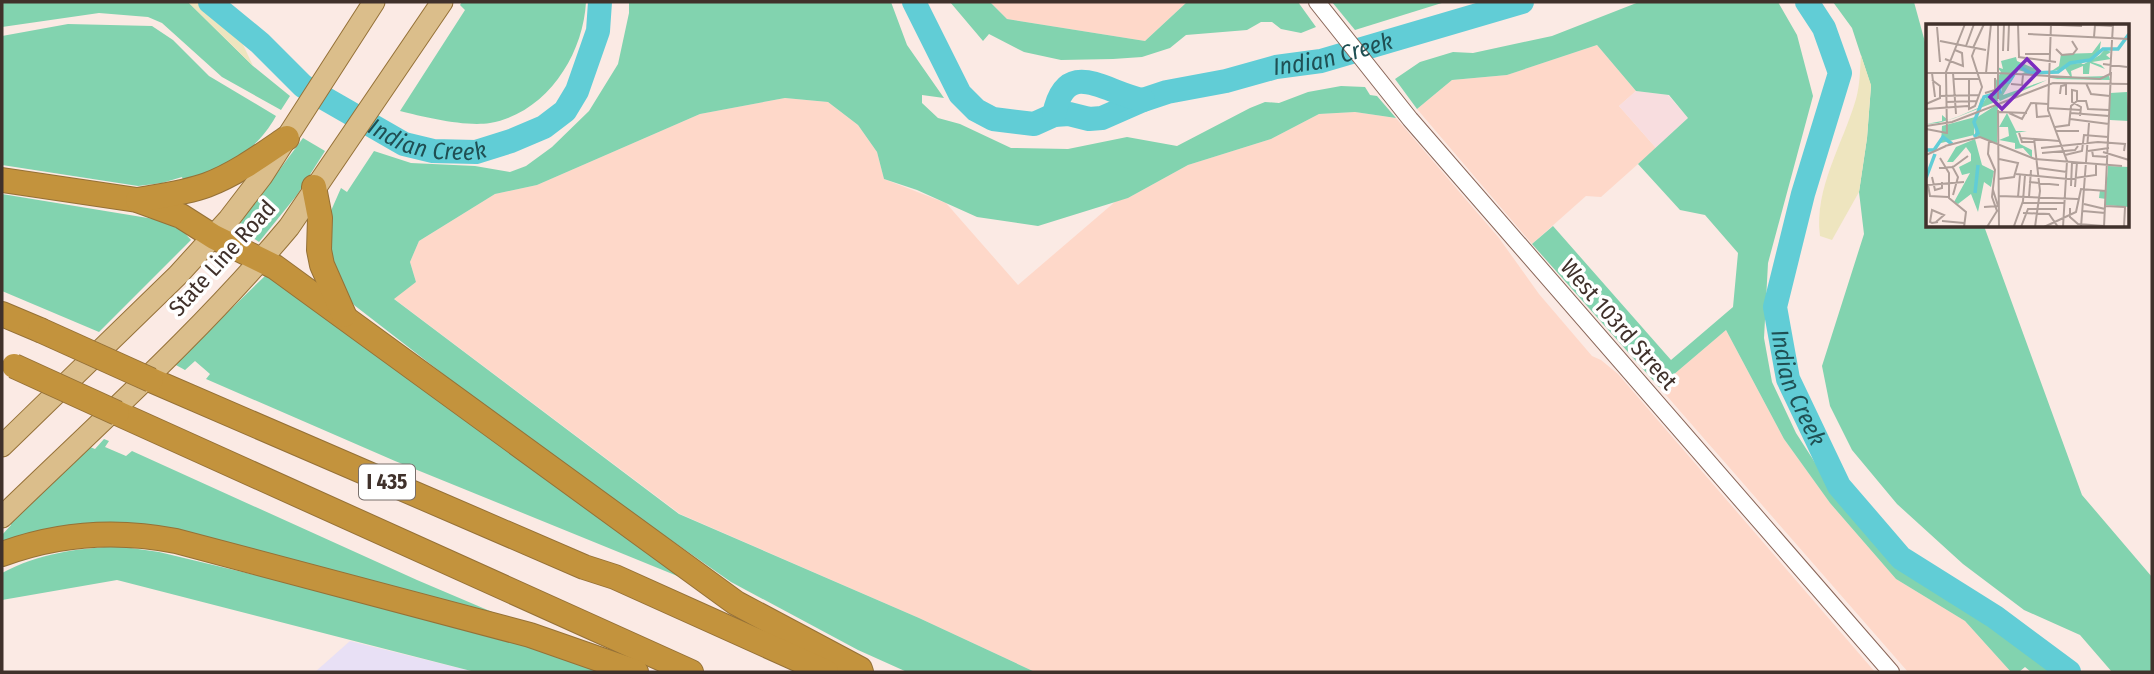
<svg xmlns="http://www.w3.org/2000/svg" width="2154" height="674" font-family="'Fira Sans Condensed',sans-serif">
	<rect width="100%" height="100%" fill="#fbeae4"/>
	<g fill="#fed8c9">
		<path d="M 990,2 L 1187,2 L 1145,41 L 1007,19 Z"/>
		<path d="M 1597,45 L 1636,91 L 1619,106 L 1656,148 L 1601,197 L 1586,196 L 1532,244 L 1417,109 L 1452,80 L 1507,75 Z"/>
		<path d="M 785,98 L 828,102 L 858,125 L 877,152 L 884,179 L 946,203 L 1018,285 L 1116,201 L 1128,198 L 1188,165 L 1271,139 L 1319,114 L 1355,112 L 1396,118 L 1499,238 L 1539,294 L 1592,356 L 1601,360 L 1618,374 L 1875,672 L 1035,672 L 919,618 L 680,514 L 393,298 L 416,282 L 410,262 L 419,241 L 495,194 L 537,185 L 700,114 Z"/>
		<path d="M 1726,330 L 1784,439 L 1830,503 L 1896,579 L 1965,621 L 2011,672 L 1908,672 L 1659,387 Z"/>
	</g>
	<path fill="#f8dddf" d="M 1636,91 L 1668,95 L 1688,118 L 1656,148 L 1619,106 Z"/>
	<path fill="#e8e0f5" d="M 350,641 L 475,672 L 315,672 Z"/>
	<g fill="#82d3af">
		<path d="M 2,2 L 188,2 L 253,66 L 290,96 L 281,110 L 222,77 L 162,23 L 148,17 L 99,13 L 2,27 Z"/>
		<path d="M 462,2 L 586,2 C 583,56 546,113 490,123 C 465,127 424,117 400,111 L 465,10 L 460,5 Z"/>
		<path d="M 629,2 L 891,2 L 907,45 L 944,98 L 922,95 L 922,103 L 938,118 L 960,124 L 1011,148 L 1068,149 L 1127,137 L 1177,146 L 1250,108 L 1265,102 L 1279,103 L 1308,92 L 1341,86 L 1365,87 L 1370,95 L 1377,96 L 1396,118 L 1355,112 L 1319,114 L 1271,139 L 1188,165 L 1128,198 L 1038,226 L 977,217 L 917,190 L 884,179 L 877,152 L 858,125 L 828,102 L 785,98 L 700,114 L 537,185 L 495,194 L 419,241 L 410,262 L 416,282 L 394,299 L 679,514 L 919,618 L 1035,672 L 907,672 L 858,650 L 731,582 L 535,445 L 354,305 L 338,286 L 331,271 L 330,213 L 341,188 L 347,192 L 374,151 L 411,163 L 475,166 L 510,172 L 526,166 L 552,147 L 589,111 L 618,64 L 629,13 Z"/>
		<path d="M 950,2 L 990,2 L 1007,19 L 1145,41 L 1187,2 L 1298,2 L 1316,27 L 1301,33 L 1281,29 L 1272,22 L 1261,22 L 1247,30 L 1186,35 L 1170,48 L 1142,57 L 1113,59 L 1061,60 L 1024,52 L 989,34 L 983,41 Z"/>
		<path d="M 1332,2 L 1445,2 L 1355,30 Z"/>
		<path d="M 1639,2 L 1778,2 L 1797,35 L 1813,96 L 1768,263 L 1764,338 L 1772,382 L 1796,433 L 1841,503 L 1889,556 L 2022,647 L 2052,672 L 2031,672 L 2025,667 L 2019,672 L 2011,672 L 1965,621 L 1896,579 L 1830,503 L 1784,439 L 1726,330 L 1659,387 L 1532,244 L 1553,226 L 1671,360 L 1733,307 L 1738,253 L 1705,215 L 1680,210 L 1638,164 L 1688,118 L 1669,95 L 1636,91 L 1597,45 L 1507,75 L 1452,80 L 1417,109 L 1395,79 L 1420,62 L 1453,52 L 1473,53 L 1552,36 Z"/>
		<path d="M 1833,2 L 1914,2 L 1928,53 L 1928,226 L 1984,226 L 2082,495 L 2152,577 L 2152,672 L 2112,672 L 2080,635 L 2024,610 L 1963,564 L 1897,504 L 1852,450 L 1830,406 L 1822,366 L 1864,234 L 1859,192 L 1867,138 L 1871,86 L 1852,28 Z"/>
		<path d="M 68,24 L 152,26 L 173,40 L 209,76 L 276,116 C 253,157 224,164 184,183 L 182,177 L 162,183 L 138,186 L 2,165 L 2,36 Z"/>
		<path d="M 303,138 L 325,151 L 297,195 L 259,242 L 237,227 Z"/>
		<path d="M 2,194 L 160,220 L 183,231 L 191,240 L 99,332 L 2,291 Z"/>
		<path d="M 266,275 L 697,584 L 395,461 L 206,379 L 210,374 L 195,361 L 185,370 L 174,364 Z"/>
		<path d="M 104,439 L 109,441 L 105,447 L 126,456 L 132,451 L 417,580 L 504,617 L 189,538 L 2,546 L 2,535 L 11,525 L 10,523 L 90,447 L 95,449 Z"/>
		<path d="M 117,546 L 159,552 L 293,584 L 576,659 L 609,672 L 475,672 L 117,580 L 2,600 L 2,573 C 40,553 75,549 117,546 Z"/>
	</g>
	<g fill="#eee5bf">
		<path d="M 188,2 L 204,2 L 213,9 L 240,38 L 253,66 Z"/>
		<path d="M 1861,55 L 1871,85 L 1867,138 L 1859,192 L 1832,240 L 1820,236 C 1814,188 1843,144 1856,99 C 1860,85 1860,70 1861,55 Z"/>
	</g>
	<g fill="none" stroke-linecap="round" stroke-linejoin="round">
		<g stroke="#61cdd6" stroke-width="24">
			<path id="s1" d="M 210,2 L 260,43 L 303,86 L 404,144 L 433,151 L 476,152 L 511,141 L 544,127 L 565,111 L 577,91 L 598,31 L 600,2"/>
			<path id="s2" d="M 914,2 L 960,94 L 976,110 L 993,119 L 1034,124 L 1054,115 L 1069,114 L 1089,119 L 1102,118 L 1143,100 L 1167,92 L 1226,81 L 1276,67 L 1321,61 L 1522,2"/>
			<path id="s3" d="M 1807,2 L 1824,28 L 1840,73 L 1803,194 L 1775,307 L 1788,379 L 1839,486 L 1901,558 L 1995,617 L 2069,672"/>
			<path d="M 1054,115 C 1066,55 1105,93 1143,100"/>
		</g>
		<defs>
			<path id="minor" d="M 1317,2 L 1410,119 L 1891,672"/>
			<g id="major">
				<path d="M 2,446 L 178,275 L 229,219 L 262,176 L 374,2"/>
				<path d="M 2,517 C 99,423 202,331 289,227 L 442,2"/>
			</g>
			<g id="highway">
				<path d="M 2,180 L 137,200 L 181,216 L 214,237 L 275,267 L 736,603 L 860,669 L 861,672"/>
				<path d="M 314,187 L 320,218 L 319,250 L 322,265 L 344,315"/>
				<path d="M 138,200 C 161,196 185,193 207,185 C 236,174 262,155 287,138"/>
				<path d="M 2,314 L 40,330"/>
				<path d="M 151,380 L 584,567 L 615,577 L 826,672"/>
				<path d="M 117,413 L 691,672"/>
				<path d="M 2,554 C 59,533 116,529 176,541 L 530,635 L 636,672"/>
			</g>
		</defs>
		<use href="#minor" stroke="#896659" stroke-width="18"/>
		<use href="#major" stroke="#957137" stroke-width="23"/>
		<use href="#highway" stroke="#957137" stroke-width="26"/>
		<use href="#minor" stroke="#fff" stroke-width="16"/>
		<use href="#major" stroke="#dbbe8b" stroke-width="21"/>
		<use href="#highway" stroke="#c3933d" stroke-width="24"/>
		<defs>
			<g id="highway-bridge">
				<path d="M 40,330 L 151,380"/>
				<path d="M 14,366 L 117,413"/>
			</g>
		</defs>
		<use href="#highway-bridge" stroke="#957137" stroke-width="26" stroke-linecap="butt"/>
		<use href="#highway-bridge" stroke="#c3933d" stroke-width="24"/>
	</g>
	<g text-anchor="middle" stroke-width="7" stroke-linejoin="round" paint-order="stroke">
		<rect fill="#fff" stroke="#796f6b" stroke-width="2" x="359" y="464.5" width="56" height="35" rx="5"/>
		<g font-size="21" font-weight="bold" fill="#40312b">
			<text x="387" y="489">I 435</text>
		</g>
		<g font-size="23" fill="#40312b" stroke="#fff">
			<text transform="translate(222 258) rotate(-48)" y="8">State Line Road</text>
			<text transform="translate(1619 324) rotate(49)" y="8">West 103rd Street</text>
		</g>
		<g font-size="24" font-style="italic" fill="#1f4f53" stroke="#fff">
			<text dy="8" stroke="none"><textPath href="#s2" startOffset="497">Indian Creek</textPath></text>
			<text dy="8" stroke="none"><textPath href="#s1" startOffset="264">Indian Creek</textPath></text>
			<text dy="8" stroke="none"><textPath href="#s3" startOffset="406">Indian Creek</textPath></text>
		</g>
	</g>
	<g transform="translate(1926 24)">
		<rect width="203" height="203" fill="#fbeae4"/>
		<path d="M 175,17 L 173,30 L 155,40 L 143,39 L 135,45 L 143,40 L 158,40 L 174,31 L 179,25 L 185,28 L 180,31 L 185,35 L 166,38 L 175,41 L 179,45 L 164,39 L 163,50 L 157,50 L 157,42 L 145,47 L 146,53 L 183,52 L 184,56 L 125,55 L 144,52 L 139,44 L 124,48 L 133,42 L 135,30 L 166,29 ZM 90,33 L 91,37 L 122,50 L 95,50 L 99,48 L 92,46 L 77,71 L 121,56 L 74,77 L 71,72 L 72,77 L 29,94 L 12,99 L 0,100 L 16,97 L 16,91 L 22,96 L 31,93 L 52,84 L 55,74 L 57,79 L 62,71 L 73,70 L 76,67 L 76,64 L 73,68 L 68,60 L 75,48 L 71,43 L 77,45 L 75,37 ZM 201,68 L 203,97 L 184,96 L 184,69 ZM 72,80 L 71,119 L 49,112 L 50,94 ZM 81,89 L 90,107 L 101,107 L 90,109 L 94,120 L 106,126 L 106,134 L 97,124 L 89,125 L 89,119 L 73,116 L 83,112 L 82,103 L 73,103 ZM 49,93 L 48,111 L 15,119 L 16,102 ZM 49,115 L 56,141 L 68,147 L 65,163 L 58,158 L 52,188 L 45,170 L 32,180 L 28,178 L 44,149 L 36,151 L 33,143 L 45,137 L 45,130 L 40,123 L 27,138 L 21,138 L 30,123 ZM 182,142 L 203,143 L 203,183 L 180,181 L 180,175 L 173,174 L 174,166 L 180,167 Z" fill="#82d3af"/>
		<path fill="none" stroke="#61cdd6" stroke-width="3.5" d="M 48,113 L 52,109 L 48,98 L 58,73 L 74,68 L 73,58 L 83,58 L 93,42 L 104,49 L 132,48 L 144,39 L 164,36 L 177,25 L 192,25 L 203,10M 0,126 L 8,126 L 17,113 L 26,120M 0,154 L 9,130M 49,169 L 52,141"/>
		<path fill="none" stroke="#b0a09a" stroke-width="2" d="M 92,0 L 93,33M 112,0 L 156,2M 125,0 L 122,86 L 141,137 L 137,203M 11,3 L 14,38M 102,10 L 203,15M 168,13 L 169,1 L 186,2M 14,17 L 60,26M 40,22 L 48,0M 47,24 L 58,0M 130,25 L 136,31 L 147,30 L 151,25 L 146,17M 77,27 L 78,0M 82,27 L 83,0M 99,30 L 124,30M 92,33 L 130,38M 19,35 L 37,42 L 36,29 L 29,26M 177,40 L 201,43M 0,49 L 72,49M 6,49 L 9,73M 27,49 L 30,90M 60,49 L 65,0M 72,49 L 174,55 L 184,50M 184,51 L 187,0M 27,55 L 54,55M 43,55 L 43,85 L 49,82 L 56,63 L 46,32 L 49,24M 160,59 L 165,70 L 184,72M 85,60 L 96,61 L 97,51M 59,69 L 69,66 L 69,54M 134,70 L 135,62 L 140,61 L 140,71M 14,72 L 53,71M 72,75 L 72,0M 151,77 L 151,67 L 146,66 L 146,78 L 155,83 L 154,92M 20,78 L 51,77M 110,79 L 111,93 L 123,92M 0,80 L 14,74 L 14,62 L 6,56M 122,84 L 155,86M 0,85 L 42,82M 72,86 L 73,203M 73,88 L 101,89M 83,89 L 96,95 L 105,79 L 122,80M 145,89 L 183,92M 144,95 L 183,100M 0,102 L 26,98 L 127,59 L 203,60M 129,103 L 143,101 L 145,82 L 151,77 L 160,77 L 162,85 L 183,86M 0,105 L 21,109M 130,107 L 153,107M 93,109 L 96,118 L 109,118M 21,110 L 20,48 L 39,0M 95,114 L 133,117M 108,114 L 114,167 L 109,203M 19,122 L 54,113 L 109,135 L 196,142M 115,124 L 172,118 L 199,120 L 198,127M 166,126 L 167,132 L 182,133M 162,127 L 183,124M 177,128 L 203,136M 116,129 L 149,126 L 152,122M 0,131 L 20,122M 139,131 L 156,127 L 158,111 L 182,113M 14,134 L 23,149 L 23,174 L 40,188 L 38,203M 73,135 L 92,139 L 88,153 L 73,155M 26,142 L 32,153 L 27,171M 13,144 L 27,143 L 42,132M 112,144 L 141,148M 90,150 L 142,155 L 170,151 L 170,140M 6,153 L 9,166 L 16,164 L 16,158M 103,158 L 133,161M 145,162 L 146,138M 149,163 L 151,138M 73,172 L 152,175M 22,173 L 4,172 L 2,161 L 38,158M 92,173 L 94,151M 103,173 L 105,146M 96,179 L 138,179M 158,180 L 179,185M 179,182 L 199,183 L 198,203M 58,183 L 72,182 L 67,166M 144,184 L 144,193 L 152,200 L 178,202M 157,187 L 179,189M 97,189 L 123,190 L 132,203M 16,197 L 38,199M 10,198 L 18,191 L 6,186 L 4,198 L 6,199 L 12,198M 88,202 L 97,177 L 99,151M 61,203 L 71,187 L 66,173 L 69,146 L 62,130 L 63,117M 95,203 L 102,185 L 131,185M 118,203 L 150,188 L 155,165 L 180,167M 155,203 L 163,99M 178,203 L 185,48"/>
		<path fill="#7b2cbf" fill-opacity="0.15" stroke="#7b2cbf" stroke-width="3.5" d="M 101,35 L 113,47 L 76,85 L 64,73 Z"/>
		<rect width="203" height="203" fill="none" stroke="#40312b" stroke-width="3.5"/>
	</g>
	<rect width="2154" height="674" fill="none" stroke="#40312b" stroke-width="7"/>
</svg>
